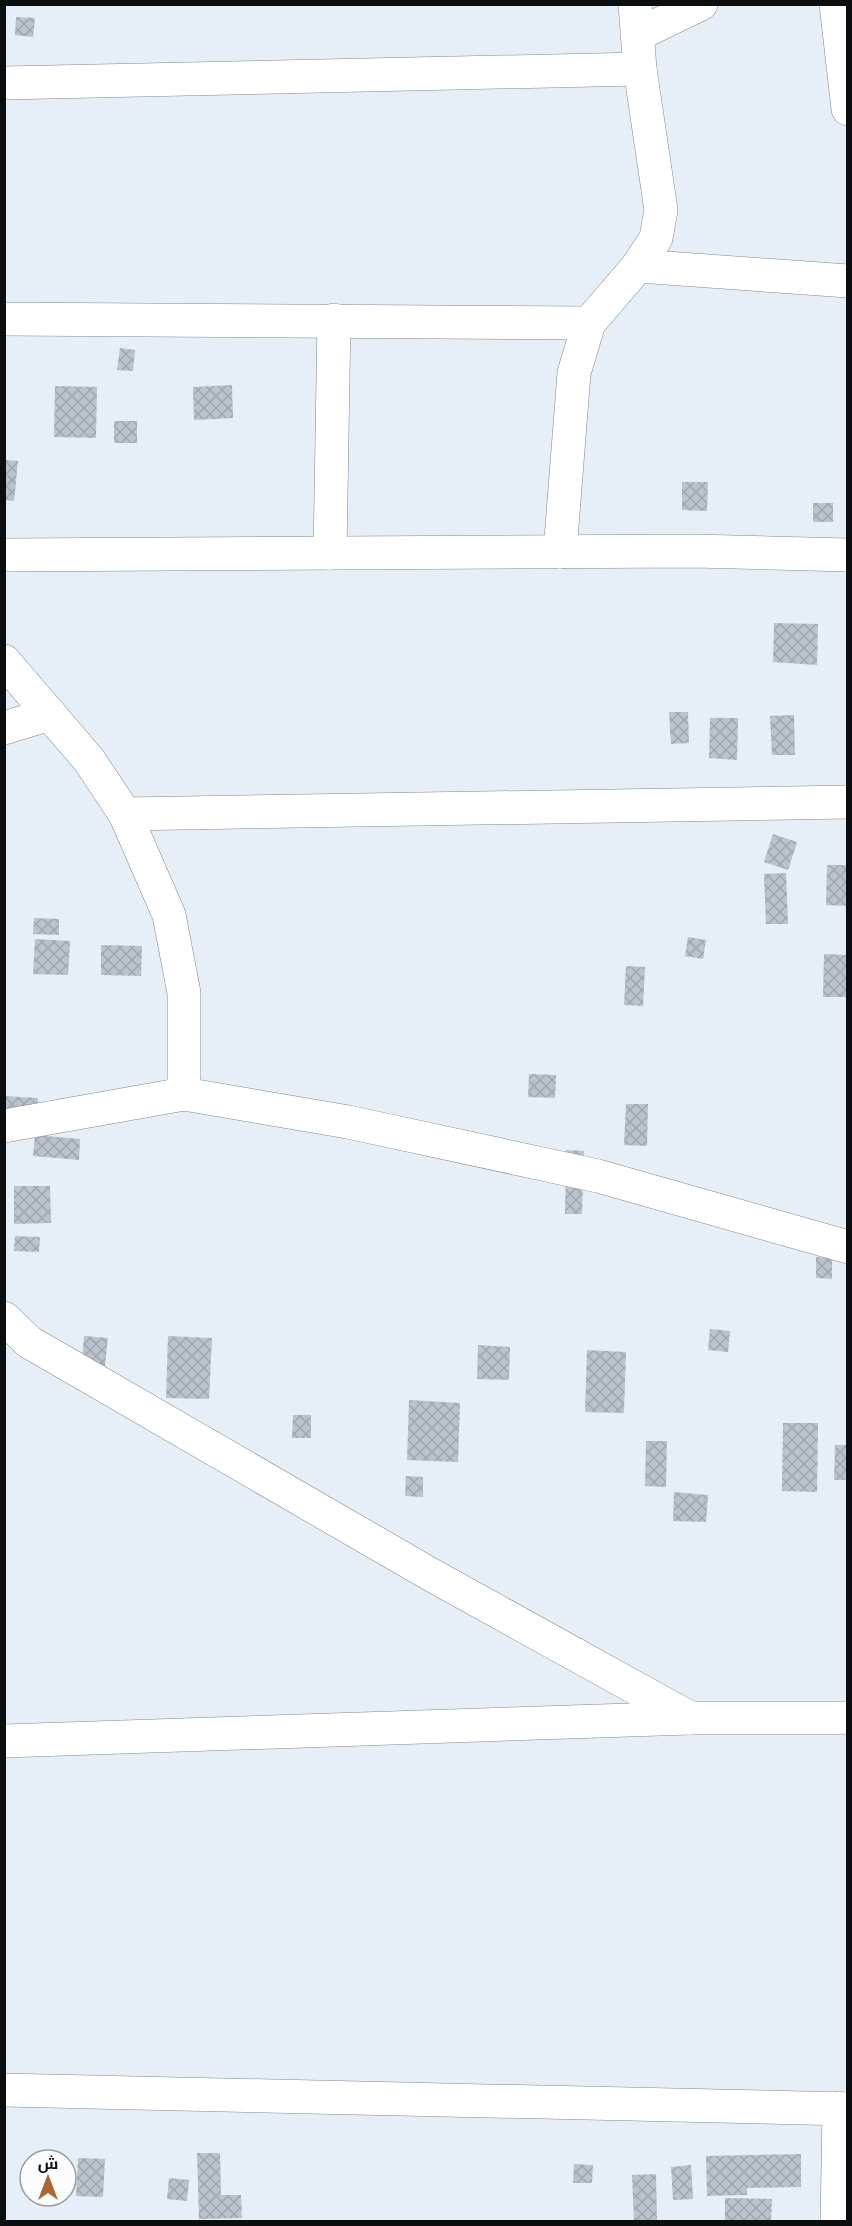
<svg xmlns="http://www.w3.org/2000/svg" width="852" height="2226" font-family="'Roboto Condensed',Cairo,sans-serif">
	<defs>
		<pattern id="building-cross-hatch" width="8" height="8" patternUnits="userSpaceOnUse" patternTransform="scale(1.5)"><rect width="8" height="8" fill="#bac3cc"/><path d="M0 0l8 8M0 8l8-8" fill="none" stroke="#9fa6ae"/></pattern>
	</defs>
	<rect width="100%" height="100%" fill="#e6eff8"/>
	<g fill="url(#building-cross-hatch)">
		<path d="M 16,17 L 35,18 L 33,37 L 15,35 Z"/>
		<path d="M 120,348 L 135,350 L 133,371 L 117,370 Z"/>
		<path d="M 232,385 L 233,418 L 194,420 L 193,387 Z"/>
		<path d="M 55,386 L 97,387 L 96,438 L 54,437 Z"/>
		<rect x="114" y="421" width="23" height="22"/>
		<path d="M 5,460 L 18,461 L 14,501 L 5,500 Z"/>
		<path d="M 682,482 L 708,482 L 707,511 L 682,510 Z"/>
		<rect x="813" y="503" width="20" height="19"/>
		<path d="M 774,623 L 818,624 L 817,665 L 773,662 Z"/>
		<path d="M 669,712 L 688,712 L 689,743 L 671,744 Z"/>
		<path d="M 794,715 L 795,755 L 772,755 L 770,716 Z"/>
		<path d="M 710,718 L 738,718 L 737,760 L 709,758 Z"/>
		<path d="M 773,834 L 797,842 L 788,870 L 764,862 Z"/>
		<path d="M 827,865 L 848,865 L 848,906 L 826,905 Z"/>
		<path d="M 786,873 L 788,924 L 766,924 L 764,874 Z"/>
		<path d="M 34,918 L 59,919 L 59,935 L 33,934 Z"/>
		<path d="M 688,937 L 706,940 L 703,959 L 685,956 Z"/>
		<path d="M 35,939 L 70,941 L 68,975 L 33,974 Z"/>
		<path d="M 101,945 L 142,946 L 141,976 L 101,975 Z"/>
		<path d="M 824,954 L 848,955 L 848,997 L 823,997 Z"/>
		<path d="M 626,966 L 645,967 L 643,1006 L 624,1005 Z"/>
		<path d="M 529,1074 L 556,1075 L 555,1098 L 528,1097 Z"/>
		<path d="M 4,1096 L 38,1098 L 37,1119 L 4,1140 Z"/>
		<path d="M 626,1104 L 648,1104 L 647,1146 L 624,1145 Z"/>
		<path d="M 35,1135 L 80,1139 L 79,1160 L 33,1156 Z"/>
		<path d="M 566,1150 L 584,1151 L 582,1214 L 565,1214 Z"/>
		<path d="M 14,1186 L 50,1186 L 51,1223 L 14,1224 Z"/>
		<path d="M 15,1236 L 40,1237 L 39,1252 L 14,1251 Z"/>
		<path d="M 816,1257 L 832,1258 L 832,1279 L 816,1278 Z"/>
		<path d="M 710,1329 L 730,1331 L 728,1352 L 708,1350 Z"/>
		<path d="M 84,1336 L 108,1338 L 104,1374 L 81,1373 Z"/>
		<path d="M 168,1336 L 212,1338 L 209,1399 L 166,1398 Z"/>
		<path d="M 478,1345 L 510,1347 L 509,1380 L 477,1379 Z"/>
		<path d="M 587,1350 L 626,1352 L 624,1413 L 585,1412 Z"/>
		<path d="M 409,1400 L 460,1403 L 458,1462 L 407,1460 Z"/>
		<path d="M 293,1415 L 311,1415 L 311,1438 L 292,1438 Z"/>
		<path d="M 783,1423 L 818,1423 L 817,1492 L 782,1491 Z"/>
		<path d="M 646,1441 L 667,1441 L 666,1487 L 645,1486 Z"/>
		<path d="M 835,1445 L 848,1445 L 848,1480 L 834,1480 Z"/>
		<path d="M 406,1476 L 423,1477 L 423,1497 L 405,1496 Z"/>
		<path d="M 674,1492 L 708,1495 L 706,1522 L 673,1521 Z"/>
		<path d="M 197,2153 L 220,2153 L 221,2195 L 241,2195 L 242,2218 L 199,2219 Z"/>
		<path d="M 801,2154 L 801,2187 L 747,2188 L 747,2195 L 707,2196 L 706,2156 Z"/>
		<path d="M 78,2158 L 105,2159 L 103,2197 L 76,2196 Z"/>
		<path d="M 574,2164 L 593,2165 L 592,2183 L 573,2183 Z"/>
		<path d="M 691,2165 L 693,2199 L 673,2200 L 671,2167 Z"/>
		<path d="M 656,2174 L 657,2220 L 634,2221 L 632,2175 Z"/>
		<path d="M 169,2178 L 189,2180 L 187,2201 L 167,2199 Z"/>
		<path d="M 725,2198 L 772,2199 L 771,2222 L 725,2222 Z"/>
	</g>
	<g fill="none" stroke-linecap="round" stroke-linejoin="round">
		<defs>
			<g id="minor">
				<path d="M 836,4 L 848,109"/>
				<path d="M 637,35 L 701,4"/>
				<path d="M 4,83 L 640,69"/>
				<path d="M 638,266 L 848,281"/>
				<path d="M 4,319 L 589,323"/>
				<path d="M 560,552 L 574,373 L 589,323 L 638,266 L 656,238 L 661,210 L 640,69 L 635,4"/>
				<path d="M 330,553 L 334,320"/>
				<path d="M 4,555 L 694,551 L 848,555"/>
				<path d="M 4,661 L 89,760 L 125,814 L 169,915 L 184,993 L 184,1094 L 348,1122 L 598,1176 L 848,1247"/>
				<path d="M 4,728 L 50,714"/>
				<path d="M 125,814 L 848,802"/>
				<path d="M 4,1126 L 184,1094"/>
				<path d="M 4,1318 L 29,1342 L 428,1573 L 690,1718"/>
				<path d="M 4,2090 L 848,2109"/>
				<path d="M 837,2222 L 839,2108"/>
			</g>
			<path id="tertiary" d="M 4,1741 L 690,1718 L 848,1718"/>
		</defs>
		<use href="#minor" stroke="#7f878f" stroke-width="34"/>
		<use href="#tertiary" stroke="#7f878f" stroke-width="34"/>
		<use href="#minor" stroke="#fff" stroke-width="33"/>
		<use href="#tertiary" stroke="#fff" stroke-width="33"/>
	</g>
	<rect width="852" height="2226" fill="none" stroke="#0b0e11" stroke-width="12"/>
	<g transform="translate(48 2178)"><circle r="28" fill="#fafcfd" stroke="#9a9d9f" stroke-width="1.5"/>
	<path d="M0-4.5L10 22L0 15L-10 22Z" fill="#a96733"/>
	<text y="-9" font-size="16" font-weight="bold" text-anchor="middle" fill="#0b0e11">ش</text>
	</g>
</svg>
